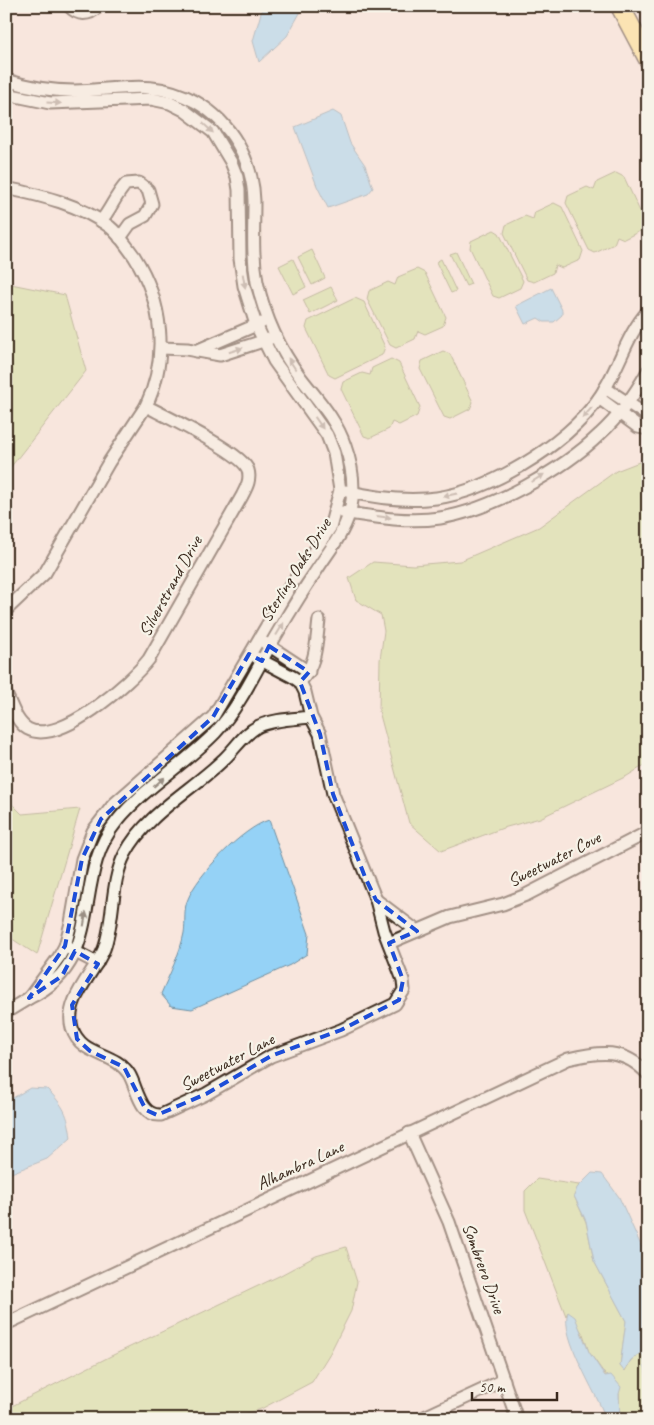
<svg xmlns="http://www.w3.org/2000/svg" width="654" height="1425" font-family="Caveat,sans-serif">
	<rect width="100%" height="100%" fill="#f8e6dd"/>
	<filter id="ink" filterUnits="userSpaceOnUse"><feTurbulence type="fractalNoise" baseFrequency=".02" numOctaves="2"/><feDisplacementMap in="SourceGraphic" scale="10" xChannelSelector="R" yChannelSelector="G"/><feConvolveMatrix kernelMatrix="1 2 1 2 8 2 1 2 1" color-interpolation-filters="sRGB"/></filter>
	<g filter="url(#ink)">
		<g fill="#cbe095" stroke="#83855a">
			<path d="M 616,173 L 624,177 L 645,222 L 642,230 L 624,239 L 617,236 L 614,244 L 595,253 L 589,250 L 566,203 L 568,196 L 587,187 L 594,190 L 597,182 Z"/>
			<path d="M 554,203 L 562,207 L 583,251 L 580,260 L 562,268 L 555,265 L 553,273 L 534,282 L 527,280 L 504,233 L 506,225 L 525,216 L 533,219 L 535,212 Z"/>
			<path d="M 494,230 L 499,233 L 523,281 L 520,288 L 499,298 L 493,296 L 470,248 L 471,241 Z"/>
			<path d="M 312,250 L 325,278 L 312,285 L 298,257 Z"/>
			<path d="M 456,252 L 471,284 L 466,286 L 450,254 Z"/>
			<path d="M 293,259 L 306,287 L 293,294 L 279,266 Z"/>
			<path d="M 441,259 L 456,291 L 451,293 L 436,262 Z"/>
			<path d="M 417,269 L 425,273 L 446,317 L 443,326 L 425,334 L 418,331 L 415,339 L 396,348 L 390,345 L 367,299 L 369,291 L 388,282 L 395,285 L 398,277 Z"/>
			<path d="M 6,283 L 65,295 L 86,371 L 6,473 Z"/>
			<path d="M 331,287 L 338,300 L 310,314 L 303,300 Z"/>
			<path d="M 355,298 L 364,302 L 385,347 L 382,355 L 335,378 L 329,375 L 306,328 L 308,321 Z"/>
			<path d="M 443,351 L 450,354 L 473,402 L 470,409 L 450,419 L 444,417 L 420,369 L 422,361 Z"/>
			<path d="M 391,359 L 399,363 L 420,407 L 417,416 L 399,425 L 392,422 L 389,429 L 370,438 L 364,436 L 341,389 L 343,382 L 362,373 L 370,375 L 372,368 Z"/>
			<path d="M 647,459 L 648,763 L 627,776 L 540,818 L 503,828 L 441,851 L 409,823 L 379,711 L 380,660 L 384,631 L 381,615 L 356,600 L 349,578 L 373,562 L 413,565 L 460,561 L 539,527 L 616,471 Z"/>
			<path d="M 6,798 L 22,814 L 80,809 L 37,955 L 6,935 Z"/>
			<path d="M 537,1179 L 579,1185 L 574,1196 L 586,1222 L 594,1261 L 626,1321 L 620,1366 L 625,1371 L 631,1360 L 642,1351 C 648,1373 648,1396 648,1419 L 620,1419 L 619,1394 L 589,1352 L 583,1334 L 568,1312 L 566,1316 L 525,1210 L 525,1191 Z"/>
			<path d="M 346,1247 L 357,1282 L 351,1311 L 330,1353 L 312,1382 L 261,1409 L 226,1419 L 6,1419 L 6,1409 L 111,1356 L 279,1276 L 316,1256 Z"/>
		</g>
		<g fill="#95d2f6" stroke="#718fa0">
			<path d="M 263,6 L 304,6 L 287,36 L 259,62 L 253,41 Z"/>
			<path d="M 333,111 L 341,116 L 350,143 L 365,165 L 373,188 L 368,194 L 328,208 L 317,186 L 295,127 Z"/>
			<path d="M 551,288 L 562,310 L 562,315 L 554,322 L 544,322 L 538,318 L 525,324 L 516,306 Z"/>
			<path d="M 269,820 L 309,934 L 307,954 L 290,965 L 192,1009 L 171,1006 L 161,994 C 169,975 180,954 184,933 C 186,922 183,909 188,899 C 197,875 244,827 269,820 Z"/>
			<path d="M 30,1088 L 47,1089 C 64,1106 68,1114 71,1138 L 47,1159 L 6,1175 L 6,1102 Z"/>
			<path d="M 592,1173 L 602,1174 L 619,1197 L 648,1261 L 648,1378 C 644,1369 645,1361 642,1352 L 631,1360 L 624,1371 L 620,1366 L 626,1321 L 594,1261 L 586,1221 L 574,1196 L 577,1188 Z"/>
			<path d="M 568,1312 L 575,1317 L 589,1352 L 605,1376 L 611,1375 L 621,1387 L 619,1394 L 620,1419 L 606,1419 C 597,1393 559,1336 568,1312 Z"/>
		</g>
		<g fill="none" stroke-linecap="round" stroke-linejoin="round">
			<defs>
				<g id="street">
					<path d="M 69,6 C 78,16 89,16 99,6"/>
					<path d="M 6,80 C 28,87 51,91 74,91 C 120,90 153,78 196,102 C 231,122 253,161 254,201 C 254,229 252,254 257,282 C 265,318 279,349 301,378 C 318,400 336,419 345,446 C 353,468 356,491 349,514 C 343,534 329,551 318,568 C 304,589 291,610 278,632 C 258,665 242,704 215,733 C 185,764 145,787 117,821 C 69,879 109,960 29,998 L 59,957 L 65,946 L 71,923 L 82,859 L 93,831 L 113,805 L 213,717 L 289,588 L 330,528 L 340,490 L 334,453 L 327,435 L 274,361 L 256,325 L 244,286 L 240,259 L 239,190 L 237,177 L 231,162 L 213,132 L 184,110 L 170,103 L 151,99 L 50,103 L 6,94"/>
					<path d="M 6,188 C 43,196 79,204 110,227 C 119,234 127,247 134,256 C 163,302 169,357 146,406"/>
					<path d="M 101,221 C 111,209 115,196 126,184 L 139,183 L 148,190 L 152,204 L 145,216 L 130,224 L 120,238"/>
					<path d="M 161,348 L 187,349 L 220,355 L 269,339"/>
					<path d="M 196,351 L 261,323"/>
					<path d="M 605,388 L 648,416"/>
					<path d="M 599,398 L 638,427 L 648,429"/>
					<path d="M 346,491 C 372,497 399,501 426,499 C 485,495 566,446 599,398 C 618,371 626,335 648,311"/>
					<path d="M 342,512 C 374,517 408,523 440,518 C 491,510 563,470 600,434 C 620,416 635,394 648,371"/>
					<path d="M 6,610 L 45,573 L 109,462 L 146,406 C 165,416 243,453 248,470 C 251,480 246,488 242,496 L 149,659 C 131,682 60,746 28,729 C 16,722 12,706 6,694"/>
					<path d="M 265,643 L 309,672"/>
					<path d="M 257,658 L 293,677 L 300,682 L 305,692 L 311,717 L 320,734 L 333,794 L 376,900 L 384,931 L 403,980 L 404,990 L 395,1004 L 341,1030 L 271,1056 L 206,1094 L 161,1115 C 140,1117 137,1087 129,1074 C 114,1051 81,1057 72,1028 C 64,1000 94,974 104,949 C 115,919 110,883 125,854 C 146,814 192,790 223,760 C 235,749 244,733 259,726 C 274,719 294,719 311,717"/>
					<path d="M 300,682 C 317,664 316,643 319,620"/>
					<path d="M 376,900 L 417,931"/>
					<path d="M 389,943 L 450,917 L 503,904 L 526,895 L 648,832"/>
					<path d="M 70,949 L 97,963"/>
					<path d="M 6,1012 L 29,998"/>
					<path d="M 409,1133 L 449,1222 L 517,1419"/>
					<path d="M 6,1324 L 568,1059 C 600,1051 624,1048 648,1074"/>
					<path d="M 420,1419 L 504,1380"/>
				</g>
				<path id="primary" d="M 620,6 L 648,59"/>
			</defs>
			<use href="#street" stroke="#3b2a1e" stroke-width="15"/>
			<use href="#primary" stroke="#3b2a1e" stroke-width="21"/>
			<use href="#street" stroke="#f7f3e8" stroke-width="11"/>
			<use href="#primary" stroke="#fedf80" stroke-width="18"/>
		</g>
		<defs><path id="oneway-solid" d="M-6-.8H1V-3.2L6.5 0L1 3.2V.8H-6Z" transform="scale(1.25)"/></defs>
		<g fill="#998e83">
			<use href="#oneway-solid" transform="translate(54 103) rotate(4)"/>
			<use href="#oneway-solid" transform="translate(208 128) rotate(43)"/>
			<use href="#oneway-solid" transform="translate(244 281) rotate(80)"/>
			<use href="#oneway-solid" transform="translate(236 350) rotate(-17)"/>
			<use href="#oneway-solid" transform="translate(292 364) rotate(-123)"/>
			<use href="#oneway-solid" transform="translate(587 413) rotate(132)"/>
			<use href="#oneway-solid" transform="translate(319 423) rotate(55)"/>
			<use href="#oneway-solid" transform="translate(538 478) rotate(-32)"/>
			<use href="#oneway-solid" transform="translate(450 495) rotate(168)"/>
			<use href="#oneway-solid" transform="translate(384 517) rotate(7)"/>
			<use href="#oneway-solid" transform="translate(280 629) rotate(-59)"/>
			<use href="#oneway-solid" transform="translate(159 782) rotate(-41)"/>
			<use href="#oneway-solid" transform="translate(85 919) rotate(-80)"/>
		</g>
	</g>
	<path d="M0 0H654V1425H0ZM 269,646 L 309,672 L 300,682 L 320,734 L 333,794 L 365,877 L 376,900 L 417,931 L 389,943 L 403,980 L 399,1000 L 341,1030 L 271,1056 L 206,1094 L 157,1115 L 146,1110 L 124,1067 L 90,1051 L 77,1039 L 72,1005 L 98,964 L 75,951 L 62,976 L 29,998 L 65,946 L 82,859 L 101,819 L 213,717 L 249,654 L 262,661 Z" fill="#f8e6dd" fill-opacity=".55" fill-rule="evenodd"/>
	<path fill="none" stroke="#1d4ed8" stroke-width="4" stroke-dasharray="10 6" stroke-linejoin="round" d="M 269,646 L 309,672 L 300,682 L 320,734 L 333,794 L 365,877 L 376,900 L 417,931 L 389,943 L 403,980 L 399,1000 L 341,1030 L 271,1056 L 206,1094 L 157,1115 L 146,1110 L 124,1067 L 90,1051 L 77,1039 L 72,1005 L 98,964 L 75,951 L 62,976 L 29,998 L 65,946 L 82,859 L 101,819 L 213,717 L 249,654 L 262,661 Z"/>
	<g text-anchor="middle" stroke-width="4.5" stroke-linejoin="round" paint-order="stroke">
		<g font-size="18" fill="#3b2a1e" stroke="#f7f3e8">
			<text transform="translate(295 570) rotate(-58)" y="6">Sterling Oaks Drive</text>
			<text transform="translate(170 586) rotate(-61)" y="6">Silverstrand Drive</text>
			<text transform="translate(554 859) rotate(-27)" y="6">Sweetwater Cove</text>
			<text transform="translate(227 1062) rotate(-28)" y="6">Sweetwater Lane</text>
			<text transform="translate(300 1165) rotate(-25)" y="6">Alhambra Lane</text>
			<text transform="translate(484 1268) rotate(70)" y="6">Sombrero Drive</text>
		</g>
	</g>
	<rect width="654" height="1425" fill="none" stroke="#f7f3e8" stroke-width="25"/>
	<rect x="12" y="12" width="629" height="1400" fill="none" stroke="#3b2a1e" stroke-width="2" filter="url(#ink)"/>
	<path d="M472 1392v8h85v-8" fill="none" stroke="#3b2a1e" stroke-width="2.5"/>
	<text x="479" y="1392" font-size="15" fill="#3b2a1e" stroke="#f7f3e8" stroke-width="4" paint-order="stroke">50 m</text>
</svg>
